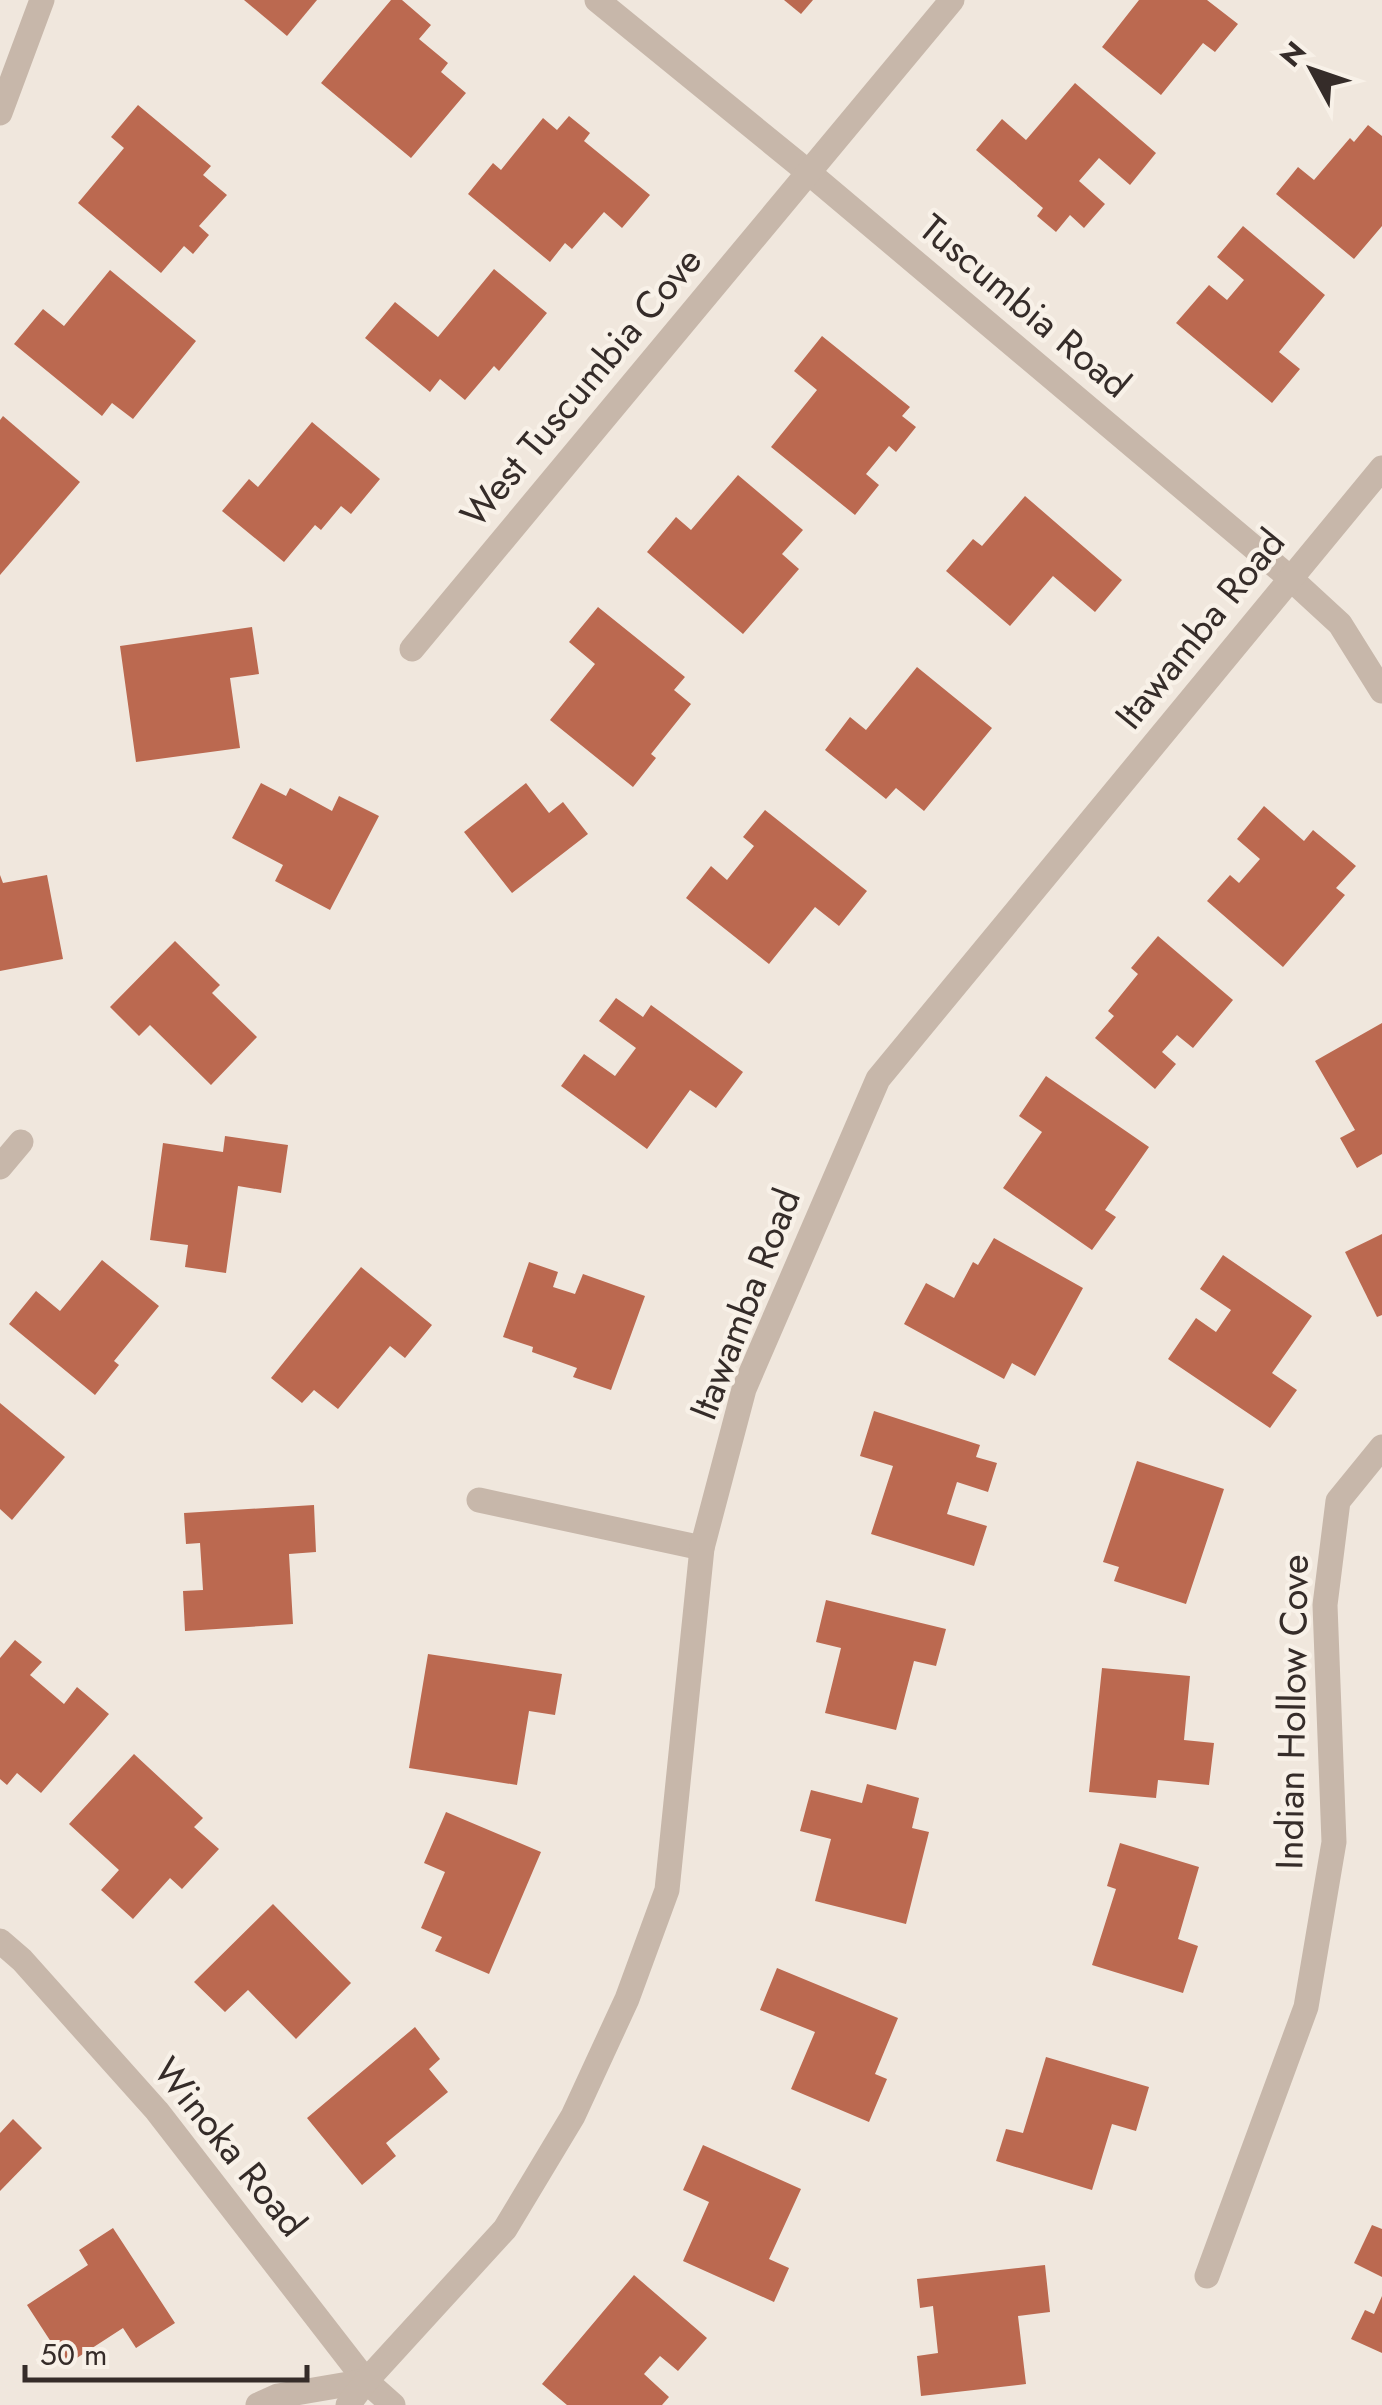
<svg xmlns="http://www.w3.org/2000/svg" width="1382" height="2405" font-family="Jost,sans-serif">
	<rect width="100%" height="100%" fill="#f0e7dd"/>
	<g fill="#bb6950">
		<path d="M 244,0 L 317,0 L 287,36 Z"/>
		<path d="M 391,0 L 402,0 L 431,25 L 419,39 L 448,63 L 441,72 L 466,93 L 411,158 L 321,83 Z"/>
		<path d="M 784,0 L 813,0 L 801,14 Z"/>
		<path d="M 1139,0 L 1207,0 L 1238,24 L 1215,52 L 1203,43 L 1161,95 L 1102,47 Z"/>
		<path d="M 1075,83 L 1156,153 L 1130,185 L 1099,158 L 1079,181 L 1105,204 L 1084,228 L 1070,215 L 1056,232 L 1037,216 L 1043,208 L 976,150 L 1002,119 L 1026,140 Z"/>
		<path d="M 138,105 L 211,166 L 203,175 L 227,195 L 199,226 L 209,235 L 193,254 L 184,246 L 161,273 L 78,203 L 124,148 L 111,137 Z"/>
		<path d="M 569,116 L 590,133 L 584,141 L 650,195 L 622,228 L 604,212 L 572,249 L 565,243 L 550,262 L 468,194 L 493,163 L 501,170 L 543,118 L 557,130 Z"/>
		<path d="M 1368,125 L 1382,136 L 1382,226 L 1354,259 L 1276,194 L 1298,167 L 1314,180 L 1350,138 L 1354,142 Z"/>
		<path d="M 1243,226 L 1325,295 L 1279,352 L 1300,369 L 1272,403 L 1176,323 L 1209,285 L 1227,300 L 1244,280 L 1217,257 Z"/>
		<path d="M 494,269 L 547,313 L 499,371 L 494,366 L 465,400 L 440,379 L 430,392 L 365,338 L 395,302 L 438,337 Z"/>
		<path d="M 110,270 L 196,341 L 133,419 L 112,403 L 102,416 L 14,344 L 43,309 L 64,326 Z"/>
		<path d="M 822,336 L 910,407 L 902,416 L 916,427 L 896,452 L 889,446 L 866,474 L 879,485 L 855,515 L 771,447 L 817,390 L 794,371 Z"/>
		<path d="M 3,416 L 80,482 L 0,575 L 0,420 Z"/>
		<path d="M 312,422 L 380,479 L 351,514 L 341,506 L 321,530 L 315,525 L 284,562 L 222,511 L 249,479 L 258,487 Z"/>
		<path d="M 738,475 L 803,530 L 782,554 L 799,569 L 743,634 L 647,552 L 676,517 L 691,530 Z"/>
		<path d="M 1025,496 L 1122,580 L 1095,612 L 1053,576 L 1010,626 L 946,571 L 973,539 L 982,546 Z"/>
		<path d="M 598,607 L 685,677 L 674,690 L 691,704 L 651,754 L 656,758 L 633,787 L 550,720 L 595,664 L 569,642 Z"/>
		<path d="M 252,627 L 259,674 L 230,678 L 240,748 L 136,762 L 120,646 Z"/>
		<path d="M 917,667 L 992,728 L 924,811 L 896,788 L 886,799 L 825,750 L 850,717 L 866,730 Z"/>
		<path d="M 261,783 L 286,796 L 290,788 L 332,811 L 339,796 L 379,816 L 330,910 L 275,881 L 283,865 L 232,838 Z"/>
		<path d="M 526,783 L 549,813 L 563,802 L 588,834 L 512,893 L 464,832 Z"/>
		<path d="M 1264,806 L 1304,841 L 1313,830 L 1356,866 L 1336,888 L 1345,895 L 1283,967 L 1207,901 L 1230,875 L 1239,883 L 1260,859 L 1237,839 Z"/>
		<path d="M 765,810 L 867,891 L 839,926 L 815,907 L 769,964 L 686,898 L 711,866 L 727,880 L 754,846 L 743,837 Z"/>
		<path d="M 0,875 L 3,883 L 47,875 L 63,959 L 0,971 Z"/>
		<path d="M 1158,936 L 1233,1000 L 1193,1048 L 1177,1035 L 1162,1052 L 1176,1064 L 1155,1089 L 1095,1038 L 1114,1016 L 1108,1011 L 1138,974 L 1131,968 Z"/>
		<path d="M 175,941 L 220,985 L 212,993 L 257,1037 L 211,1085 L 150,1025 L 139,1036 L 110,1007 Z"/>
		<path d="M 616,998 L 643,1017 L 651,1005 L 743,1072 L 716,1108 L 690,1090 L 647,1149 L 561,1086 L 584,1054 L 615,1076 L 636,1048 L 599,1021 Z"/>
		<path d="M 1382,1023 L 1382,1154 L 1357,1168 L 1340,1138 L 1355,1130 L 1315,1061 Z"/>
		<path d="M 1046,1076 L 1149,1147 L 1105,1210 L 1116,1217 L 1092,1250 L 1003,1188 L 1042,1132 L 1019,1116 Z"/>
		<path d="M 225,1136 L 288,1145 L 281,1193 L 238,1186 L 226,1273 L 185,1267 L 188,1245 L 150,1240 L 163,1143 L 223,1152 Z"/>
		<path d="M 1382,1234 L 1382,1315 L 1377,1317 L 1345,1252 Z"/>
		<path d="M 994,1238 L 1083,1288 L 1035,1376 L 1012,1363 L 1004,1379 L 904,1324 L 926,1283 L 954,1298 L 973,1262 L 978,1265 Z"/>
		<path d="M 1223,1255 L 1312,1316 L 1272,1373 L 1297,1390 L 1270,1428 L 1168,1359 L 1196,1318 L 1216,1332 L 1231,1310 L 1200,1289 Z"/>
		<path d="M 102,1260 L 159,1306 L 114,1361 L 119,1365 L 95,1395 L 9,1324 L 36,1291 L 60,1311 Z"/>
		<path d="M 529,1262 L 558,1272 L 553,1287 L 575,1294 L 583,1274 L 645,1296 L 611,1390 L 573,1377 L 577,1368 L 532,1352 L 533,1347 L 503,1337 Z"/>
		<path d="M 361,1267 L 432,1325 L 405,1358 L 390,1346 L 338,1409 L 314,1390 L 302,1403 L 271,1378 Z"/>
		<path d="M 0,1403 L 65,1457 L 12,1520 L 0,1509 Z"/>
		<path d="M 874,1411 L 980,1445 L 976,1457 L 997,1463 L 988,1492 L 957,1482 L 947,1514 L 987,1526 L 974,1566 L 871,1534 L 893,1466 L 860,1456 Z"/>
		<path d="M 1137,1461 L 1224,1489 L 1186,1604 L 1114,1581 L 1119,1567 L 1103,1562 Z"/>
		<path d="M 314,1505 L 316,1552 L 289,1554 L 293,1624 L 185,1631 L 183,1591 L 203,1590 L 200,1543 L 186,1544 L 184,1513 Z"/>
		<path d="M 826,1600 L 946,1629 L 936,1666 L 914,1661 L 896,1730 L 825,1713 L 841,1648 L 816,1642 Z"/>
		<path d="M 15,1640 L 42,1662 L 30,1675 L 64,1704 L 77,1687 L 109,1714 L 41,1793 L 17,1773 L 7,1785 L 0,1779 L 0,1658 Z"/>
		<path d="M 428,1654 L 562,1674 L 555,1715 L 529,1711 L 517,1785 L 409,1768 Z"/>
		<path d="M 1102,1668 L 1190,1676 L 1184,1740 L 1214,1743 L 1209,1785 L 1158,1780 L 1156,1798 L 1089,1792 Z"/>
		<path d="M 134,1754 L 203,1818 L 194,1827 L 219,1849 L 182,1889 L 170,1878 L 133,1919 L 101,1890 L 119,1870 L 69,1824 Z"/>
		<path d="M 867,1784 L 919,1798 L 912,1828 L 929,1832 L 906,1924 L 815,1901 L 831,1839 L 800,1831 L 811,1790 L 862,1803 Z"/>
		<path d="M 446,1812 L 541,1852 L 489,1974 L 435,1951 L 442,1937 L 421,1928 L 445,1872 L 424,1863 Z"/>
		<path d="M 1120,1843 L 1199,1867 L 1178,1939 L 1198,1946 L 1183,1993 L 1092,1965 L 1116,1889 L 1107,1886 Z"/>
		<path d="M 273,1904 L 351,1983 L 296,2039 L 248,1990 L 225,2012 L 194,1982 Z"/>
		<path d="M 777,1968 L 898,2018 L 875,2074 L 887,2079 L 869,2122 L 791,2089 L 815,2032 L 760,2010 Z"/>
		<path d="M 415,2027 L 440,2059 L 429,2069 L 448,2092 L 386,2143 L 396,2156 L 362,2185 L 307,2118 Z"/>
		<path d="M 1046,2057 L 1149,2087 L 1136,2131 L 1112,2124 L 1092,2190 L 996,2161 L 1006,2129 L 1023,2133 Z"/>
		<path d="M 13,2119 L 42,2148 L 0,2191 L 0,2133 Z"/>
		<path d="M 703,2145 L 801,2189 L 769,2259 L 789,2268 L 774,2302 L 683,2261 L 709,2202 L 683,2190 Z"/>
		<path d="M 1372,2225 L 1382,2229 L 1382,2277 L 1354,2263 Z"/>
		<path d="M 113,2228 L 175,2323 L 136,2348 L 123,2328 L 66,2365 L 27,2305 L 88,2265 L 79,2250 Z"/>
		<path d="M 1045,2265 L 1050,2312 L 1018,2316 L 1026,2384 L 921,2396 L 917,2356 L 938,2353 L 933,2306 L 920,2308 L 917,2279 Z"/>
		<path d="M 634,2275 L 707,2338 L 678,2371 L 660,2356 L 644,2374 L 669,2397 L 662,2405 L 567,2405 L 542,2384 Z"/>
		<path d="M 1382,2296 L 1382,2353 L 1351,2339 L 1365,2310 L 1374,2314 Z"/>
	</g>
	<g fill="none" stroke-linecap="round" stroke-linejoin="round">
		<g stroke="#c7b7aa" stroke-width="25">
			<path d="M 597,0 L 808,172 L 1290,578 L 1340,624 L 1382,691"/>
			<path d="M 0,113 L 42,0"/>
			<path d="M 412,649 L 952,0"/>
			<path d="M 0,1167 L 21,1142"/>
			<path d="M 479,1500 L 702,1548"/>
			<path d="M 0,1941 L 22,1960 L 157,2111 L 366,2381 L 393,2405"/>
			<path d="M 1207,2276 L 1306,2007 L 1334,1842 L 1325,1605 L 1338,1501 L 1382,1447"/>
			<path d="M 258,2405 L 278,2396 L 366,2381"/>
			<path d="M 348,2405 L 366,2381 L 505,2229 L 573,2116 L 627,1999 L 667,1890 L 702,1548 L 744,1389 L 878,1079 L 1382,468"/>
		</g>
	</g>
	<g text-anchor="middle" stroke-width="9" stroke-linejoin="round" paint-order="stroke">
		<g font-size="38" fill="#352c29" stroke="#f8f1e8">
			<text transform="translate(1025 306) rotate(40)" y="13">Tuscumbia Road</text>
			<text transform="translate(581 387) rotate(-50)" y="13">West Tuscumbia Cove</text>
			<text transform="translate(1200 629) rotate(-51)" y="13">Itawamba Road</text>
			<text transform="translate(745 1304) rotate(-69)" y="13">Itawamba Road</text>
			<text transform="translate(1292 1712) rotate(-89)" y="13">Indian Hollow Cove</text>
			<text transform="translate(230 2147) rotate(51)" y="13">Winoka Road</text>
		</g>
	</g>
	<g transform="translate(1312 70) rotate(310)" stroke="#f8f1e8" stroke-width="8" paint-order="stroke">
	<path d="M0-8L18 38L0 25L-18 38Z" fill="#352c29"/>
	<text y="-15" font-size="28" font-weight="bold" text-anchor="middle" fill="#352c29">N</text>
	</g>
	<path d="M25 2365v15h282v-15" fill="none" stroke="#352c29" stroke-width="5"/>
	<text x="40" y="2365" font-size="30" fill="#352c29" stroke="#f8f1e8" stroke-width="8" paint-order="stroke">50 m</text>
</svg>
